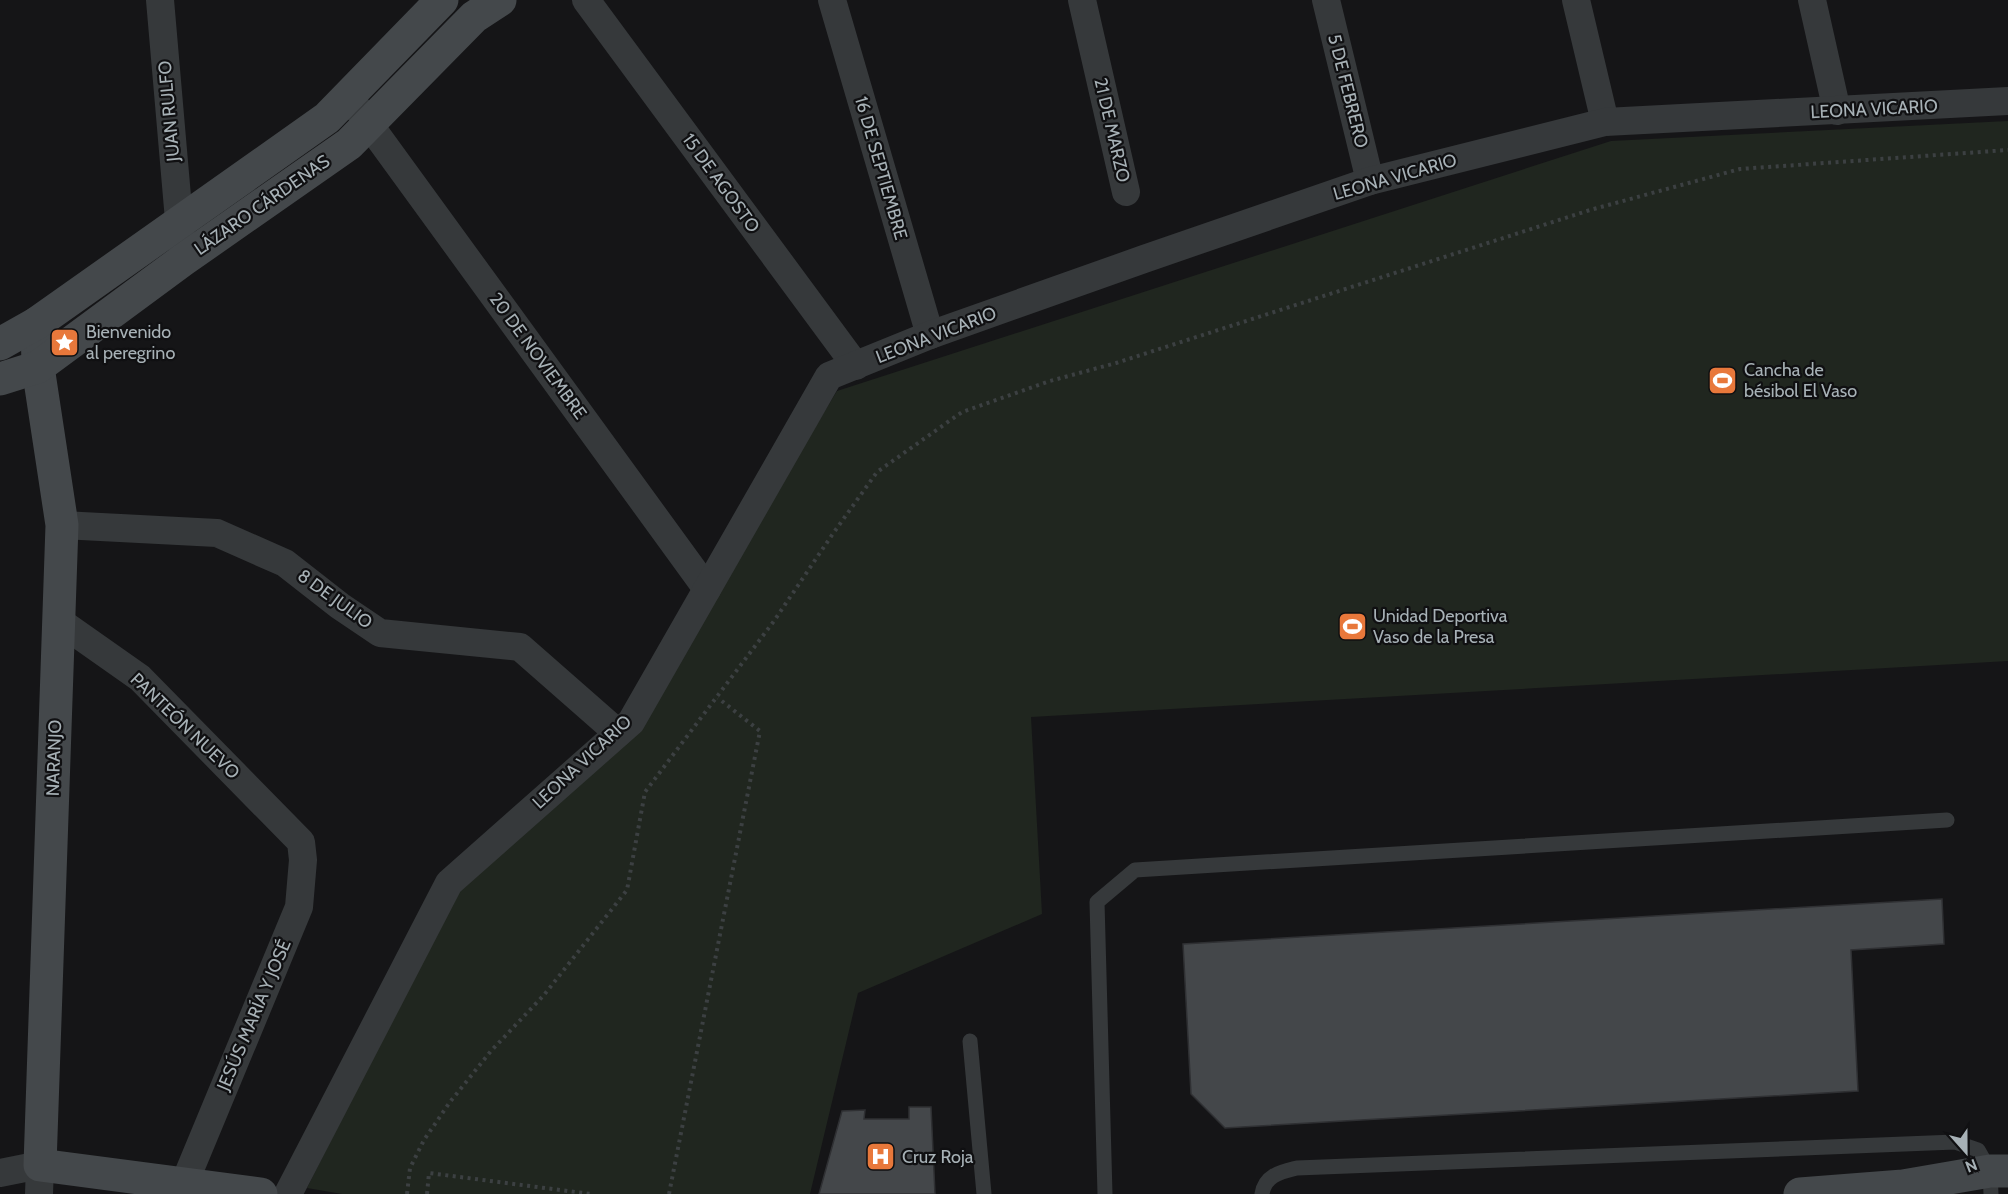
<svg xmlns="http://www.w3.org/2000/svg" width="2008" height="1194" font-family="Cabin,sans-serif">
	<rect width="100%" height="100%" fill="#151517"/>
	<path fill="#20261f" d="M 2008,121 L 2008,661 L 1031,717 L 1042,914 L 858,993 L 810,1194 L 342,1194 L 307,1188 L 456,892 L 627,737 L 837,391 L 1611,141 Z"/>
	<g fill="#44474a" stroke="#2f3033" stroke-width="1.5">
		<path d="M 1942,899 L 1944,944 L 1851,950 L 1858,1091 L 1225,1128 L 1191,1094 L 1183,944 Z"/>
		<path d="M 909,1107 L 931,1107 L 935,1194 L 819,1194 L 842,1111 L 865,1110 L 864,1119 L 909,1119 Z"/>
	</g>
	<g fill="none" stroke-linecap="round" stroke-linejoin="round">
		<g stroke="#3c4042" stroke-width="4" stroke-dasharray="3 4.5" stroke-linecap="butt">
			<path d="M 407,1194 L 410,1168 L 424,1140 L 450,1102 L 491,1051 L 544,995 L 627,890 L 645,792 L 774,621 L 832,535 L 877,472 L 962,412 L 1050,381 L 1116,363 L 1590,210 L 1740,169 L 2008,150"/>
			<path d="M 427,1194 L 429,1173 L 591,1194"/>
			<path d="M 669,1194 L 760,731 L 718,698"/>
		</g>
		<g stroke="#36393b" stroke-width="15">
			<path d="M 970,1041 L 984,1194"/>
			<path d="M 1105,1194 L 1097,902 L 1135,870 L 1947,820"/>
			<path d="M 1262,1194 C 1265,1175 1281,1172 1297,1168 L 1955,1142 L 1978,1150 L 1990,1171 L 1991,1194"/>
		</g>
		<g stroke="#36393b" stroke-width="28">
			<path d="M 160,0 L 181,243"/>
			<path d="M 586,0 L 856,366"/>
			<path d="M 832,0 L 930,335"/>
			<path d="M 1082,0 L 1126,192"/>
			<path d="M 1326,0 L 1370,181"/>
			<path d="M 1576,0 L 1605,122"/>
			<path d="M 1812,0 L 1837,111"/>
			<path d="M 355,105 L 707,589"/>
			<path d="M 62,525 L 217,533 L 285,563 L 340,606 L 380,633 L 520,647 L 618,733"/>
			<path d="M 59,621 L 140,678 L 301,842 L 303,860 L 299,907 L 184,1184"/>
			<path d="M 0,1173 L 40,1165 L 39,1194"/>
			<path d="M 288,1194 L 449,883 L 631,722 L 829,376 L 930,335 L 1144,259 L 1370,181 L 1605,122 L 2008,101"/>
		</g>
		<g stroke="#44484b" stroke-width="33">
			<path d="M 37,323 L 38,367 L 62,525 L 40,1165 L 261,1194"/>
			<path d="M 0,344 L 37,323 L 327,118 L 442,0"/>
			<path d="M 0,379 L 38,367 L 183,260 L 349,144 L 474,17 L 500,0"/>
			<path d="M 1800,1194 L 1903,1186 L 1990,1171 L 2008,1171"/>
		</g>
	</g>
	<defs>
		<symbol id="sight-square" viewBox="-11 -11 22 22"><rect x="-9" y="-9" width="18" height="18" rx="4" fill="#e8783b" stroke="#101012"/><path d="M0-6L1.8-2.2L6-1.7L2.9 1.2L3.7 5.4L0 3.3L-3.7 5.4L-2.9 1.2L-6-1.7L-1.8-2.2Z" fill="#fff"/></symbol>
		<symbol id="stadium-square" viewBox="-11 -11 22 22"><rect x="-9" y="-9" width="18" height="18" rx="4" fill="#e8783b" stroke="#101012"/><path d="M0-5a6.5 5 0 1 0 0 10a6.5 5 0 1 0 0-10ZM-3.5-1.8h7v3.6h-7Z" fill="#fff"/></symbol>
		<symbol id="hospital-square" viewBox="-11 -11 22 22"><rect x="-9" y="-9" width="18" height="18" rx="4" fill="#e8783b" stroke="#101012"/><path d="M-5-5h3v3.5h4V-5h3V5h-3V1.5h-4V5h-3Z" fill="#fff"/></symbol>
	</defs>
	<g fill-rule="evenodd">
		<use href="#sight-square" x="48" y="326" width="33" height="33"/>
		<use href="#stadium-square" x="1706" y="364" width="33" height="33"/>
		<use href="#stadium-square" x="1336" y="610" width="33" height="33"/>
		<use href="#hospital-square" x="864" y="1140" width="33" height="33"/>
	</g>
	<g text-anchor="middle" stroke-width="4.5" stroke-linejoin="round" paint-order="stroke">
		<g font-size="18" fill="#a7b1b6" stroke="#101012">
			<text transform="translate(1348 91) rotate(76)" y="6">5 DE FEBRERO</text>
			<text transform="translate(1874 109) rotate(-3)" y="6">LEONA VICARIO</text>
			<text transform="translate(169 111) rotate(-95)" y="6">JUAN RULFO</text>
			<text transform="translate(1112 130) rotate(77)" y="6">21 DE MARZO</text>
			<text transform="translate(881 168) rotate(74)" y="6">16 DE SEPTIEMBRE</text>
			<text transform="translate(1395 177) rotate(-16)" y="6">LEONA VICARIO</text>
			<text transform="translate(721 183) rotate(54)" y="6">15 DE AGOSTO</text>
			<text transform="translate(262 205) rotate(-35)" y="6">LÁZARO CÁRDENAS</text>
			<text transform="translate(936 335) rotate(-21)" y="6">LEONA VICARIO</text>
			<text transform="translate(538 356) rotate(54)" y="6">20 DE NOVIEMBRE</text>
			<text transform="translate(335 599) rotate(36)" y="6">8 DE JULIO</text>
			<text transform="translate(185 726) rotate(44)" y="6">PANTEÓN NUEVO</text>
			<text transform="translate(54 758) rotate(-88)" y="6">NARANJO</text>
			<text transform="translate(582 762) rotate(-43)" y="6">LEONA VICARIO</text>
			<text transform="translate(254 1015) rotate(-67)" y="6">JESÚS MARÍA Y JOSÉ</text>
		</g>
		<g font-size="18" fill="#a7b1b6" stroke="#101012" text-anchor="start">
			<text x="86" y="338">Bienvenido<tspan x="86" dy="21">al peregrino</tspan></text>
			<text x="1744" y="376">Cancha de<tspan x="1744" dy="21">bésibol El Vaso</tspan></text>
			<text x="1373" y="622">Unidad Deportiva<tspan x="1373" dy="21">Vaso de la Presa</tspan></text>
			<text x="902" y="1163">Cruz Roja</text>
		</g>
	</g>
	<g transform="translate(1966 1152) rotate(159)" stroke="#101012" stroke-width="4.5" paint-order="stroke">
	<path d="M0-4.5L10 22L0 15L-10 22Z" fill="#a7b1b6"/>
	<text y="-9" font-size="16" font-weight="bold" text-anchor="middle" fill="#a7b1b6">N</text>
	</g>
</svg>
